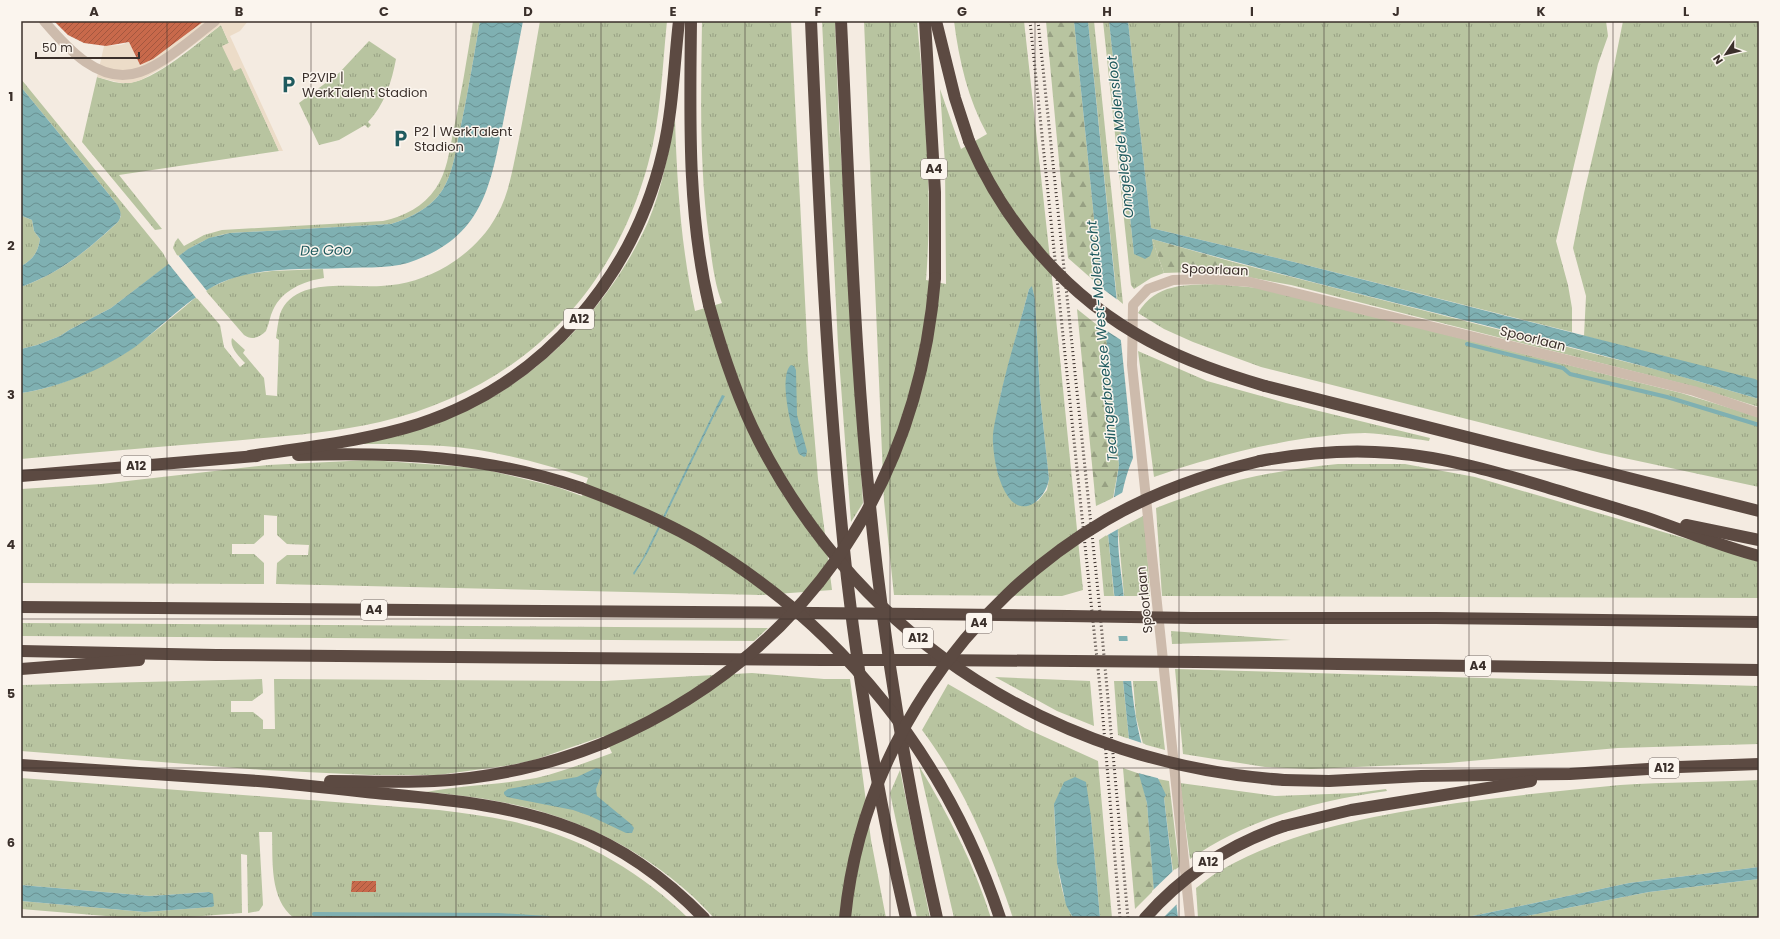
<svg xmlns="http://www.w3.org/2000/svg" width="1780" height="939" font-family="Poppins,sans-serif">
	<defs>
		<pattern id="grass-tufts" width="24" height="20" patternUnits="userSpaceOnUse"><rect width="24" height="20" fill="#b8c4a0"/><path d="M3 7l-1-3M5 7V3M7 7l1-3M15 17l-1-3M17 17v-4M19 17l1-3" fill="none" stroke="#97a083"/></pattern>
		<pattern id="forest-firs" width="22" height="20" patternUnits="userSpaceOnUse"><rect width="22" height="20" fill="#b8c4a0"/><path d="M5 1l3.5 6h-7zM16 11l3.5 6h-7z" fill="#97a083"/></pattern>
		<pattern id="water-waves" width="16" height="10" patternUnits="userSpaceOnUse"><rect width="16" height="10" fill="#7fb0b2"/><path d="M0 5q4-4 8 0t8 0" fill="none" stroke="#699091"/></pattern>
		<pattern id="building-hatch" width="6" height="6" patternUnits="userSpaceOnUse"><rect width="6" height="6" fill="#c8694b"/><path d="M-1 1l2-2M0 6l6-6M5 7l2-2" fill="none" stroke="#a4573f"/></pattern>
	</defs>
	<rect width="100%" height="100%" fill="#f4ebe1"/>
	<g fill="url(#grass-tufts)" fill-rule="evenodd">
		<path d="M 473,21 L 480,21 C 473,60 467,100 458,139 C 455,156 452,174 443,189 C 432,207 411,218 391,224 L 230,233 C 209,237 194,244 178,257 L 173,248 L 175,242 L 178,238 L 184,246 L 204,235 L 222,230 L 383,221 C 405,216 423,207 436,188 C 447,172 449,152 453,133 C 461,96 467,58 473,21 Z"/>
		<path d="M 540,21 L 667,21 C 662,69 661,118 648,164 C 611,299 517,390 380,422 C 328,434 271,437 219,442 C 153,447 87,453 21,459 L 21,393 C 55,389 106,367 134,347 C 155,332 176,314 196,297 L 220,325 L 224,347 L 240,367 L 245,363 C 239,356 229,347 232,338 L 245,350 L 243,353 L 264,378 L 266,395 L 277,396 L 279,340 L 276,338 C 277,330 278,322 280,314 C 294,276 351,288 381,286 C 404,285 427,278 447,266 C 468,253 485,237 497,215 C 507,198 511,177 515,158 C 525,112 532,66 540,21 Z"/>
		<path d="M 702,21 L 791,21 L 808,360 L 818,479 L 832,590 L 761,595 L 276,584 L 277,563 L 287,555 L 308,555 L 309,545 L 287,544 L 277,535 L 277,516 L 264,515 L 264,535 L 254,544 L 232,544 L 232,554 L 254,554 L 264,563 L 264,584 L 21,583 L 21,489 L 101,484 L 268,465 L 370,460 L 453,466 L 483,469 L 557,487 L 582,496 L 588,478 C 550,466 512,455 472,449 C 434,444 395,444 356,444 C 387,435 420,429 450,417 C 536,385 611,305 648,222 C 662,189 668,154 675,119 C 677,184 681,247 695,311 L 722,303 C 714,282 712,260 709,238 C 699,166 701,93 702,21 Z"/>
		<path d="M 822,21 L 835,21 L 839,123 L 863,503 L 851,522 L 838,345 Z"/>
		<path d="M 864,21 L 917,21 C 925,107 933,194 926,280 L 946,284 L 945,164 L 940,89 L 961,149 L 987,134 C 968,99 959,61 954,21 L 1024,21 L 1051,268 L 1083,590 L 1062,596 L 894,595 L 884,501 ZM 1032,287 L 1035,299 L 1040,395 L 1049,479 L 1047,490 L 1038,501 L 1019,504 L 1010,499 L 1004,488 L 997,470 L 993,441 L 1001,393 L 1029,289 Z"/>
		<path d="M 1088,21 L 1094,21 L 1123,304 L 1117,299 Z"/>
		<path d="M 1103,21 L 1109,21 L 1134,254 L 1152,239 L 1164,273 L 1151,278 L 1134,289 L 1131,285 Z"/>
		<path d="M 1128,21 L 1606,21 L 1608,36 L 1598,64 L 1556,241 L 1568,285 L 1572,308 L 1572,332 L 1294,262 L 1151,228 Z"/>
		<path d="M 1623,21 L 1759,21 L 1759,381 L 1584,336 L 1586,296 L 1573,248 L 1584,193 L 1614,66 Z"/>
		<path d="M 221,25 L 229,43 L 223,46 L 234,70 L 241,67 L 279,151 L 119,175 L 162,229 L 155,230 L 82,142 L 97,77 C 107,80 117,84 127,83 C 154,82 199,42 221,25 Z"/>
		<path d="M 369,41 L 396,59 C 392,81 384,106 368,122 L 371,125 L 368,128 L 365,125 L 339,140 L 319,145 L 299,103 L 339,73 Z"/>
		<path d="M 21,79 L 163,253 L 169,264 L 111,308 L 69,330 L 60,336 L 37,345 L 21,349 L 21,287 C 60,273 88,250 118,222 L 121,216 L 116,203 L 21,87 Z"/>
		<path d="M 22,216 L 32,220 L 34,231 L 40,239 C 38,252 33,260 21,266 L 21,218 Z"/>
		<path d="M 1233,262 L 1666,372 L 1759,399 L 1759,407 L 1688,385 L 1291,285 L 1231,274 Z"/>
		<path d="M 323,269 L 324,278 C 304,281 282,290 273,310 C 270,316 269,324 266,331 C 260,337 252,341 244,335 L 205,290 L 239,275 L 272,271 Z"/>
		<path d="M 1216,284 L 1259,288 L 1681,393 L 1759,417 L 1759,487 L 1601,453 L 1261,367 L 1193,342 L 1164,329 L 1138,313 C 1156,283 1185,285 1216,284 Z"/>
		<path d="M 1138,351 L 1207,381 L 1286,403 L 1430,438 L 1429,441 C 1408,438 1387,434 1365,433 C 1347,433 1326,436 1308,438 C 1255,446 1205,459 1154,477 Z"/>
		<path d="M 1338,464 L 1405,464 L 1475,477 L 1694,541 L 1759,562 L 1759,598 L 1162,596 L 1156,508 C 1174,501 1193,494 1211,488 C 1252,475 1296,468 1338,464 Z"/>
		<path d="M 1145,515 L 1150,596 L 1124,596 L 1118,529 Z"/>
		<path d="M 1108,534 L 1114,596 L 1104,596 L 1099,540 Z"/>
		<path d="M 21,623 L 768,628 L 754,641 L 21,636 Z"/>
		<path d="M 1171,631 L 1291,640 L 1172,644 Z"/>
		<path d="M 1175,669 L 1759,686 L 1759,744 L 1618,748 L 1448,763 L 1311,769 L 1265,767 L 1183,754 Z"/>
		<path d="M 752,673 L 824,679 L 850,679 L 871,840 L 886,918 L 714,918 C 659,857 582,817 501,802 C 476,797 451,794 426,792 C 462,785 499,785 536,778 C 562,772 587,762 612,753 L 604,736 L 534,760 L 511,765 L 438,775 L 369,775 L 263,770 L 21,751 L 21,685 L 262,679 L 263,693 L 252,701 L 231,701 L 231,712 L 253,712 L 263,720 L 263,729 L 275,729 L 274,679 L 604,681 Z"/>
		<path d="M 995,677 L 1090,681 L 1094,726 L 1057,711 Z"/>
		<path d="M 1114,681 L 1123,681 L 1129,739 L 1118,735 Z"/>
		<path d="M 1133,681 L 1157,681 L 1165,750 L 1143,744 L 1136,717 Z"/>
		<path d="M 948,684 L 1025,728 L 1098,761 L 1112,918 L 1100,918 L 1091,817 L 1054,804 C 1056,842 1055,885 1073,918 L 1013,918 C 991,852 964,786 922,730 Z"/>
		<path d="M 919,766 C 948,814 974,864 991,918 L 954,918 Z"/>
		<path d="M 900,770 L 930,918 L 917,918 L 890,793 Z"/>
		<path d="M 21,778 L 439,810 C 468,814 497,817 526,825 C 587,840 643,874 688,918 L 294,918 C 269,899 273,860 272,832 L 259,832 L 263,905 L 259,911 L 248,913 L 247,855 L 241,854 L 242,913 L 176,918 L 130,918 L 21,909 L 21,901 L 145,912 L 211,907 L 209,892 L 150,896 L 21,885 Z"/>
		<path d="M 1158,779 L 1169,781 L 1179,867 L 1173,871 L 1164,798 Z"/>
		<path d="M 1759,780 L 1759,867 L 1629,883 L 1463,918 L 1198,918 L 1196,888 C 1204,882 1213,874 1223,869 C 1295,829 1377,815 1457,803 C 1511,796 1566,790 1620,785 C 1666,782 1713,782 1759,780 Z"/>
		<path d="M 1180,783 L 1275,796 L 1356,793 L 1386,789 L 1387,791 C 1315,801 1251,818 1190,859 Z"/>
		<path d="M 1759,879 L 1759,918 L 1516,918 L 1649,892 Z"/>
	</g>
	<g fill="url(#forest-firs)">
		<path d="M 1046,21 L 1074,21 L 1101,287 L 1068,258 Z"/>
		<path d="M 1152,239 L 1233,262 L 1231,274 L 1193,272 L 1164,273 Z"/>
		<path d="M 1077,309 L 1106,332 L 1119,465 L 1113,498 L 1096,506 Z"/>
		<path d="M 1123,768 L 1140,774 L 1147,803 L 1154,890 L 1135,909 Z"/>
	</g>
	<path fill="#ecdcc8" d="M 204,21 L 248,21 L 240,31 L 230,36 L 283,151 L 279,151 L 241,68 L 234,71 L 222,46 L 229,43 L 221,25 L 164,67 L 141,80 L 131,83 L 121,83 L 97,77 L 104,46 L 121,45 L 129,42 L 140,66 L 168,48 Z"/>
	<g fill="url(#water-waves)">
		<path d="M 480,21 L 523,21 C 517,53 510,86 504,118 C 491,182 485,234 416,260 C 394,269 369,267 345,268 C 303,270 259,266 220,283 C 188,298 163,326 135,347 C 104,369 58,388 21,393 L 21,349 L 37,345 L 60,336 L 69,330 L 111,308 L 188,249 L 209,238 L 230,233 L 391,224 C 411,218 432,207 443,189 C 452,174 455,156 458,139 C 467,100 473,60 480,21 Z"/>
		<path d="M 1074,21 L 1088,21 L 1133,458 C 1124,479 1119,504 1118,527 C 1117,554 1123,582 1125,609 C 1130,659 1131,729 1152,773 L 1155,772 L 1166,795 L 1164,798 L 1178,918 L 1156,918 L 1147,803 L 1129,739 L 1108,534 L 1119,465 Z"/>
		<path d="M 1109,21 L 1128,21 L 1151,228 L 1294,262 L 1755,379 L 1759,381 L 1759,399 C 1559,339 1353,296 1152,239 L 1153,248 L 1150,256 L 1145,259 L 1134,254 Z"/>
		<path d="M 21,87 L 116,203 C 120,209 123,215 118,222 C 85,252 63,271 21,287 L 21,266 C 33,260 38,252 40,239 L 34,231 L 32,220 L 22,216 L 21,218 Z"/>
		<path d="M 1032,286 L 1035,299 L 1040,395 L 1049,479 C 1046,498 1025,518 1009,498 C 998,483 994,460 993,443 C 992,431 996,418 998,407 C 1006,367 1019,328 1029,289 Z"/>
		<path d="M 791,365 L 794,366 L 796,370 L 797,415 L 807,451 L 806,456 L 804,457 L 799,454 C 794,438 777,377 791,365 Z"/>
		<path d="M 722,395 L 725,396 L 714,416 L 648,552 L 634,575 L 633,573 L 643,558 Z"/>
		<path d="M 596,768 L 601,769 L 602,773 L 596,789 L 597,796 L 631,824 L 634,828 L 632,833 L 626,833 L 590,816 L 573,810 L 507,797 L 504,794 L 504,792 L 508,789 L 577,777 Z"/>
		<path d="M 1075,777 L 1086,782 L 1091,817 L 1100,918 L 1073,918 L 1066,905 L 1057,863 L 1054,804 L 1064,782 Z"/>
		<path d="M 1759,867 L 1759,879 L 1649,892 L 1516,918 L 1463,918 L 1629,883 Z"/>
		<path d="M 21,885 L 150,896 L 209,892 L 213,894 L 214,906 L 212,907 L 145,912 L 21,901 Z"/>
	</g>
	<g fill="#f4ebe1">
		<path d="M 178,255 L 207,291 L 197,299 L 168,263 Z"/>
		<path d="M 1099,286 L 1119,301 L 1124,342 L 1104,329 Z"/>
		<path d="M 1125,491 L 1120,528 L 1106,536 L 1111,499 Z"/>
		<path d="M 1112,596 L 1126,596 L 1130,636 L 1117,636 Z"/>
		<path d="M 1117,641 L 1131,641 L 1135,681 L 1121,681 Z"/>
		<path d="M 1127,738 L 1145,744 L 1149,755 L 1147,758 L 1153,771 L 1156,771 L 1161,779 L 1138,773 Z"/>
		<path d="M 1175,869 L 1178,903 L 1163,918 L 1154,918 L 1152,891 Z"/>
	</g>
	<g fill="none" stroke-linecap="round" stroke-linejoin="round">
		<g stroke="#7fb0b2" stroke-width="4">
			<path d="M 1467,344 L 1563,368 L 1570,374 L 1667,397 L 1759,425"/>
			<path d="M 314,914 L 498,915 L 548,918"/>
		</g>
	</g>
	<g fill="url(#building-hatch)">
		<path d="M 54,21 L 204,21 L 153,59 L 140,65 L 129,42 L 106,46 L 84,43 L 68,35 Z"/>
		<path d="M 352,881 L 376,881 L 376,892 L 351,892 Z"/>
	</g>
	<g fill="none" stroke-linecap="round" stroke-linejoin="round">
		<g stroke="#cdbbac" stroke-width="10">
			<path d="M 44,21 C 67,48 100,86 140,72 C 164,64 194,37 215,21"/>
			<path d="M 1190,918 L 1132,365 L 1133,305 L 1148,289 L 1173,280 L 1208,279 L 1250,282 L 1694,391 L 1759,413"/>
		</g>
		<g stroke="#5c4a42" stroke-width="12">
			<path d="M 691,21 C 690,116 687,212 709,305"/>
			<path d="M 811,21 C 819,207 827,393 847,578 C 860,692 880,806 906,918"/>
			<path d="M 841,21 C 850,204 855,388 877,569 C 891,686 911,803 937,918"/>
			<path d="M 925,21 L 935,192 L 935,278"/>
			<path d="M 936,21 L 955,98 L 969,141"/>
			<path d="M 1265,386 L 1759,511"/>
			<path d="M 298,455 C 396,452 487,456 581,488"/>
			<path d="M 250,456 C 307,447 365,441 419,424 C 544,383 634,277 663,151 C 673,109 674,64 679,21"/>
			<path d="M 1260,461 C 1304,453 1348,449 1392,453 C 1445,457 1496,472 1546,487 C 1578,497 1610,506 1641,516 C 1681,529 1719,546 1759,556"/>
			<path d="M 21,476 L 257,456"/>
			<path d="M 1686,525 L 1759,540"/>
			<path d="M 21,607 L 815,613"/>
			<path d="M 918,614 L 1068,616"/>
			<path d="M 1192,618 L 1436,618 L 1759,622"/>
			<path d="M 21,651 L 216,655 L 822,660"/>
			<path d="M 925,660 L 1073,661"/>
			<path d="M 1196,662 L 1759,670"/>
			<path d="M 21,669 L 139,660"/>
			<path d="M 21,765 C 100,771 179,775 258,781 C 294,784 330,788 366,792 C 437,799 507,803 574,829 C 624,848 668,881 704,918"/>
			<path d="M 1284,780 L 1329,781 L 1421,776 L 1570,774 L 1679,767 L 1759,764"/>
			<path d="M 330,781 C 365,781 400,783 434,781 C 493,778 549,765 604,743"/>
			<path d="M 1284,826 L 1351,810 L 1531,781"/>
		</g>
		<g stroke="#3b302b" stroke-width="3" stroke-dasharray="1 3" stroke-linecap="butt">
			<path d="M 1030,21 L 1102,707 L 1120,918"/>
			<path d="M 1038,21 L 1099,601 L 1128,918"/>
		</g>
		<g stroke="#5c4a42" stroke-width="12">
			<path d="M 969,141 C 1005,225 1068,298 1149,341 C 1186,361 1225,374 1265,386"/>
			<path d="M 709,305 C 722,352 737,398 759,441 C 863,643 1059,764 1284,780"/>
			<path d="M 581,488 C 621,503 661,520 698,541 C 842,625 948,760 1000,918"/>
			<path d="M 815,613 L 918,614"/>
			<path d="M 1068,616 L 1192,618"/>
			<path d="M 822,660 L 925,660"/>
			<path d="M 1073,661 L 1196,662"/>
			<path d="M 604,743 C 801,659 918,490 935,278"/>
			<path d="M 845,918 C 861,753 964,603 1106,520 C 1154,492 1206,474 1260,461"/>
			<path d="M 1145,918 C 1183,875 1230,844 1284,826"/>
		</g>
	</g>
	<path fill="none" stroke="#3b302b" stroke-width="1" stroke-opacity="0.55" d="M 167,21 L 167,918M 311,21 L 311,918M 456,21 L 456,918M 601,21 L 601,918M 745,21 L 745,918M 890,21 L 890,918M 1035,21 L 1035,918M 1179,21 L 1179,918M 1324,21 L 1324,918M 1469,21 L 1469,918M 1613,21 L 1613,918M 21,171 L 1759,171M 21,320 L 1759,320M 21,470 L 1759,470M 21,619 L 1759,619M 21,768 L 1759,768"/>
	<defs>
		<symbol id="parking-bare" viewBox="-9 -9 18 18"><path d="M-3.5-5.5H1a3.5 3.5 0 0 1 0 7H-1V5.5H-3.5ZM-1-3.4V-.6H.8a1.4 1.4 0 0 0 0-2.8Z" fill="#1f5a5e" stroke="#fbf5ee" stroke-width="2.5" paint-order="stroke"/></symbol>
	</defs>
	<g fill-rule="evenodd">
		<use href="#parking-bare" x="276" y="72" width="25" height="25"/>
		<use href="#parking-bare" x="388" y="126" width="25" height="25"/>
	</g>
	<g text-anchor="middle" stroke-width="3" stroke-linejoin="round" paint-order="stroke">
		<g fill="#fbf5ee" stroke="#756b66" stroke-width="1">
			<rect x="921" y="159" width="26" height="20" rx="3"/>
			<rect x="564" y="309" width="30" height="20" rx="3"/>
			<rect x="121" y="456" width="30" height="20" rx="3"/>
			<rect x="361" y="600" width="26" height="20" rx="3"/>
			<rect x="966" y="613" width="26" height="20" rx="3"/>
			<rect x="903" y="628" width="30" height="20" rx="3"/>
			<rect x="1465" y="656" width="26" height="20" rx="3"/>
			<rect x="1649" y="758" width="30" height="20" rx="3"/>
			<rect x="1193" y="852" width="30" height="20" rx="3"/>
		</g>
		<g font-size="12" font-weight="bold" fill="#3b302b">
			<text x="934" y="173">A4</text>
			<text x="579" y="323">A12</text>
			<text x="136" y="470">A12</text>
			<text x="374" y="614">A4</text>
			<text x="979" y="627">A4</text>
			<text x="918" y="642">A12</text>
			<text x="1478" y="670">A4</text>
			<text x="1664" y="772">A12</text>
			<text x="1208" y="866">A12</text>
		</g>
		<g font-size="13" fill="#3b302b" stroke="#fbf5ee" text-anchor="start">
			<text x="302" y="82">P2VIP |<tspan x="302" dy="15">WerkTalent Stadion</tspan></text>
			<text x="414" y="136">P2 | WerkTalent<tspan x="414" dy="15">Stadion</tspan></text>
		</g>
		<g font-size="13" fill="#3b302b" stroke="#fbf5ee">
			<text transform="translate(1215 269) rotate(2)" y="5">Spoorlaan</text>
			<text transform="translate(1533 338) rotate(14)" y="5">Spoorlaan</text>
			<text transform="translate(1144 600) rotate(-96)" y="5">Spoorlaan</text>
		</g>
		<g font-size="14" font-style="italic" fill="#1f5a5e" stroke="#fbf5ee">
			<text transform="translate(1120 137) rotate(-96)" y="5">Omgelegde Molensloot</text>
			<text transform="translate(326 250) rotate(-1)" y="5">De Goo</text>
			<text transform="translate(1102 341) rotate(-95)" y="5">Tedingerbroekse West-Molentocht</text>
		</g>
	</g>
	<rect width="1780" height="939" fill="none" stroke="#fbf5ee" stroke-width="44"/>
	<g transform="translate(1726 54) rotate(235)" stroke="#fbf5ee" stroke-width="3" paint-order="stroke">
	<path d="M0-3L7 15L0 10L-7 15Z" fill="#3b302b"/>
	<text y="-6" font-size="11" font-weight="bold" text-anchor="middle" fill="#3b302b">N</text>
	</g>
	<path d="M36 52v6h103v-6" fill="none" stroke="#3b302b" stroke-width="2"/>
	<text x="42" y="52" font-size="12" fill="#3b302b" stroke="#fbf5ee" stroke-width="3" paint-order="stroke">50 m</text>
	<rect x="22" y="22" width="1736" height="895" fill="none" stroke="#3b302b" stroke-width="1.5"/>
	<g font-size="13" text-anchor="middle" font-weight="bold" fill="#3b302b">
		<text x="94" y="16">A</text>
		<text x="239" y="16">B</text>
		<text x="384" y="16">C</text>
		<text x="528" y="16">D</text>
		<text x="673" y="16">E</text>
		<text x="818" y="16">F</text>
		<text x="962" y="16">G</text>
		<text x="1107" y="16">H</text>
		<text x="1252" y="16">I</text>
		<text x="1396" y="16">J</text>
		<text x="1541" y="16">K</text>
		<text x="1686" y="16">L</text>
		<text x="11" y="101">1</text>
		<text x="11" y="250">2</text>
		<text x="11" y="399">3</text>
		<text x="11" y="549">4</text>
		<text x="11" y="698">5</text>
		<text x="11" y="847">6</text>
	</g>
</svg>
